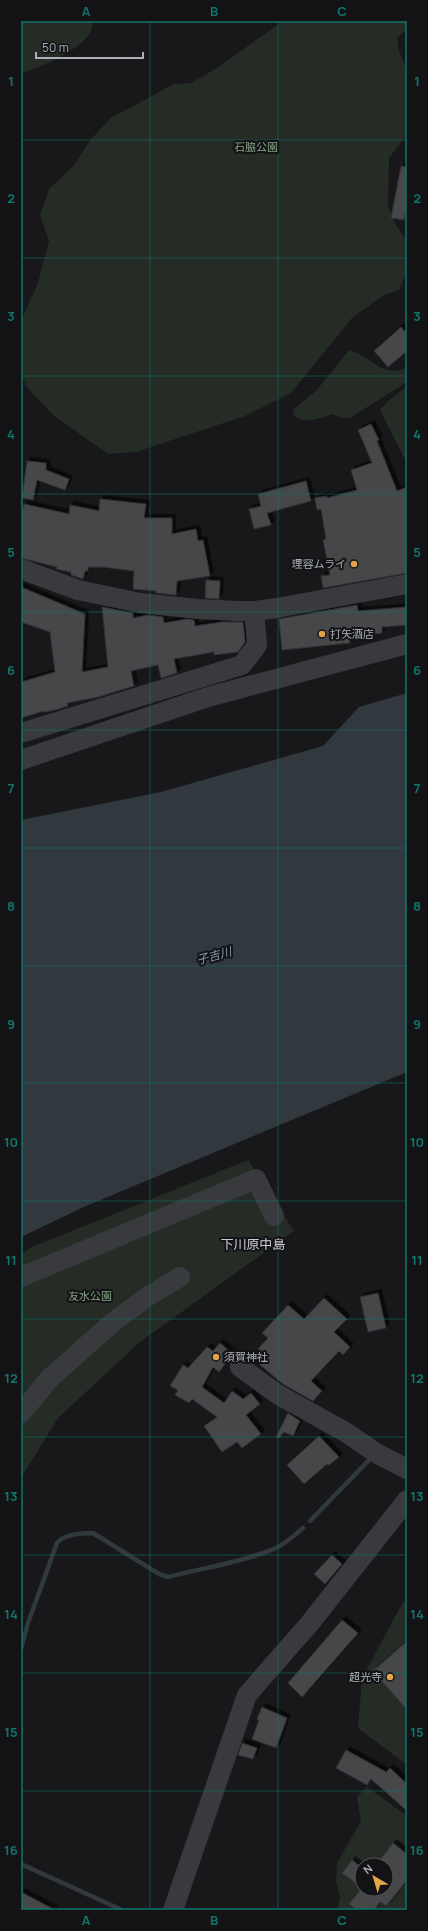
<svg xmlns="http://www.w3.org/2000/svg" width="428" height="1931" font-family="Manrope,'Noto Sans JP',sans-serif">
	<defs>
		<filter id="shadow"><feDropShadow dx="3.5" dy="-3.5" stdDeviation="0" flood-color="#0009"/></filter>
	</defs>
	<rect width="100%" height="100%" fill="#18181a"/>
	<g fill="#242c25" fill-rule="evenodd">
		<path d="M 21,21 L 92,21 C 98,44 39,68 21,73 Z"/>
		<path d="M 283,21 L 407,21 L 407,29 L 397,38 L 399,51 L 407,71 L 407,134 L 389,158 L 388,206 L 397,227 L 407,240 L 407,271 L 399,290 L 384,295 L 352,318 L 291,393 L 245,416 L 136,452 L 108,454 L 53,415 L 26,386 L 21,373 L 21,321 L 38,283 L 49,241 L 40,215 L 49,189 L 74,165 L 92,138 L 111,118 L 174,84 L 191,83 L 217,68 Z"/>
		<path d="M 349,350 C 372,356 383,380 407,367 L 407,382 L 350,418 L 341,418 L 333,414 C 321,418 303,425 293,415 L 294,409 L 317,390 Z"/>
		<path d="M 407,386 L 407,463 L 380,410 L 388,401 Z"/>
		<path d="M 248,1160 L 294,1231 L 140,1342 L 58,1418 L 21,1478 L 21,1254 L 32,1247 Z"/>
		<path d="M 407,1600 L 407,1765 L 358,1728 L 362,1678 L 402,1604 Z"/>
		<path d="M 367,1787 L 407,1816 L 407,1910 L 337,1910 L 340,1897 L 336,1881 L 337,1863 L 361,1821 L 357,1797 ZM 362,1865 L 386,1865 L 386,1889 L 362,1889 Z"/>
	</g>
	<path fill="#31393f" d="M 407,693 L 407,1072 L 86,1206 L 21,1237 L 21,820 L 161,792 L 323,746 L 359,707 Z"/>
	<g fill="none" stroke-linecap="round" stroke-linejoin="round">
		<g stroke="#31393f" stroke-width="4.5">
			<path d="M 310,1521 L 368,1461"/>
			<path d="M 21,1649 L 28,1623 L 57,1543 C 64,1534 82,1533 93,1533 L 159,1574 L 168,1577 C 203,1568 243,1562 276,1548 C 286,1543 295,1535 303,1528"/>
			<path d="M 21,1864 L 122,1910"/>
		</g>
	</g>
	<g fill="#45464a" stroke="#323236" filter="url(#shadow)">
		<path d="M 401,166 L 407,167 L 407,204 L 404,220 L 391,218 Z"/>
		<path d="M 401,327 L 407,334 L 407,351 L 388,367 L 374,351 Z"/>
		<path d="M 371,424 L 379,440 L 377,441 L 397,491 L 407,487 L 407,573 L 323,588 L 321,576 L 330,575 L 323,540 L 326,539 L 321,509 L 317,510 L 315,498 L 327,496 L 327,498 L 357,490 L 351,470 L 372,463 L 358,430 Z"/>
		<path d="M 27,461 L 46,463 L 46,470 L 69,479 L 65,490 L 37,480 L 33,500 L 22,498 Z"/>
		<path d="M 306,481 L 311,501 L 267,513 L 271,525 L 254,529 L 249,509 L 261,506 L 258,494 Z"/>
		<path d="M 100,499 L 146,504 L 144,518 L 172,518 L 172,534 L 196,529 L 198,541 L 203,540 L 210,576 L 177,581 L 176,595 L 156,593 L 156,591 L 133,589 L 134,571 L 103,567 L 88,567 L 88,571 L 85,571 L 83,579 L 71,575 L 71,572 L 56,569 L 57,567 L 21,558 L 21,516 L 24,504 L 69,514 L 70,505 L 99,511 Z"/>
		<path d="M 206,580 L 220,581 L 219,599 L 205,598 Z"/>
		<path d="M 21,587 L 85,614 L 82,672 L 108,667 L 102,607 L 133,613 L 133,618 L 148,615 L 163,617 L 164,623 L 187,619 L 194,620 L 195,626 L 222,622 L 243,622 L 245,642 L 238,652 L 214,655 L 214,652 L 174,659 L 177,673 L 161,678 L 158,665 L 131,671 L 134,686 L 98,697 L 67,703 L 68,706 L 55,710 L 44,712 L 44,711 L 21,718 L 21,682 L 55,672 L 50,632 L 21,622 Z"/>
		<path d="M 357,605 L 358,611 L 407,607 L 407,625 L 382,627 L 382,633 L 349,637 L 350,643 L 282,650 L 279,619 Z"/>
		<path d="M 378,1293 L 386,1328 L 368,1332 L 360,1297 Z"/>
		<path d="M 324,1298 L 347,1319 L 334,1332 L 350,1347 L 343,1355 L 339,1351 L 311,1381 L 322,1391 L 313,1401 L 283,1384 L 259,1364 L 266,1356 L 258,1349 L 268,1338 L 262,1333 L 288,1305 L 304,1319 Z"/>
		<path d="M 220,1343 L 233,1354 L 219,1372 L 213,1367 L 202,1387 L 224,1403 L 232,1391 L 243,1399 L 251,1393 L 260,1404 L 246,1415 L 261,1434 L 242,1448 L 237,1442 L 222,1452 L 204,1426 L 217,1417 L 192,1399 L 189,1403 L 175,1395 L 178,1390 L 170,1386 L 183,1365 L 188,1368 L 207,1347 L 213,1351 Z"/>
		<path d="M 288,1413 L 300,1421 L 293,1436 L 284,1432 L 279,1438 L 276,1437 Z"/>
		<path d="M 319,1436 L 339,1457 L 329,1465 L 327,1464 L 304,1484 L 287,1465 Z"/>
		<path d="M 332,1555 L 342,1564 L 325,1584 L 314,1574 Z"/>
		<path d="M 342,1620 L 358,1633 L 302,1697 L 288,1683 Z"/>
		<path d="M 407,1641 L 407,1710 L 373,1671 Z"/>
		<path d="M 262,1707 L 287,1718 L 276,1748 L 252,1739 L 259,1720 L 257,1719 Z"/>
		<path d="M 242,1743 L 257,1748 L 253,1759 L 238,1755 Z"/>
		<path d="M 346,1750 L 386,1772 L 390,1768 L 407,1784 L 407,1811 L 371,1779 L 367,1785 L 336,1768 Z"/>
		<path d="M 393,1843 L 407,1854 L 407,1880 L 386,1906 L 380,1902 L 374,1910 L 357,1910 L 349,1904 L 361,1889 L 386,1889 L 386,1865 L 376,1865 Z"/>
		<path d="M 352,1860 L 362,1868 L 362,1888 L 342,1873 Z"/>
		<path d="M 21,1892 L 55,1910 L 21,1910 Z"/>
	</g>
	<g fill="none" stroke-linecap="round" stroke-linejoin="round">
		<g stroke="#393a3e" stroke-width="20">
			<path d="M 21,569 L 78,590 L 140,603 L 198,609 L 237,611 L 254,611 L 277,608 L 407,584"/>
			<path d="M 21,733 L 242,665 L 257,645 L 254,611"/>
			<path d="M 21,760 L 208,697 L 407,644"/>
			<path d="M 21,1277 L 256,1179 L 274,1216"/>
			<path d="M 240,1367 L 277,1394 L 347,1433 L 376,1453 L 407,1469"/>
			<path d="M 21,1413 L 50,1378 L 113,1322 L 147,1297 L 180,1277"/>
			<path d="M 173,1910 L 247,1695 L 310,1623 L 407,1500"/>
		</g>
	</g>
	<path fill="none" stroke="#0f766e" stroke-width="1" stroke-opacity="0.55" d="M 150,21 L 150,1910M 278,21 L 278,1910M 21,140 L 407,140M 21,258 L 407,258M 21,376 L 407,376M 21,494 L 407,494M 21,612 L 407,612M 21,730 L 407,730M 21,848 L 407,848M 21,966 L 407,966M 21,1083 L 407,1083M 21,1201 L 407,1201M 21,1319 L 407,1319M 21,1437 L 407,1437M 21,1555 L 407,1555M 21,1673 L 407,1673M 21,1791 L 407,1791"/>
	<g fill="#e3a447" stroke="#131315" stroke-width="1.5">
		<circle cx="354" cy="564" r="4"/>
		<circle cx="322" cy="634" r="4"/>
		<circle cx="216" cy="1357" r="4"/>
		<circle cx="390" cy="1677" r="4"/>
	</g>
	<g text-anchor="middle" stroke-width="4" stroke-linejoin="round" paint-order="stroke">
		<g font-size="11" fill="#84a284" stroke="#131315">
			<text x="256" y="151">石脇公園</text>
			<text x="90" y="1300">友水公園</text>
		</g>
		<g font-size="11" fill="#abb0b8" stroke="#131315" text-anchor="end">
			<text x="346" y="568">理容ムライ</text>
			<text x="330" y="638" text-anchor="start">打矢酒店</text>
			<text x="224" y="1361" text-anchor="start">須賀神社</text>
			<text x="382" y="1681">超光寺</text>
		</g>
		<g font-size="12" font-style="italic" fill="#859fb0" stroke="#131315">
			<text transform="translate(214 956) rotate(-15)" y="4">子吉川</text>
		</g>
		<g font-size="13" fill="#cccfd5" stroke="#131315">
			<text x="253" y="1249">下川原中島</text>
		</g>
	</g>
	<rect width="428" height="1931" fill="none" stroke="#131315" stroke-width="44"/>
	<g transform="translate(374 1877) rotate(322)"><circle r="19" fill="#131315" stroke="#505256"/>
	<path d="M0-3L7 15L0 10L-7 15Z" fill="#e3a447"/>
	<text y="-6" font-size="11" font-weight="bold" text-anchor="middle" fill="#abb0b8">N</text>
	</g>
	<path d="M36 52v6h107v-6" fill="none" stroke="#abb0b8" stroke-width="2"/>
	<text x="42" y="52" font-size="12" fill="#abb0b8" stroke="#131315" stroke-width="3" paint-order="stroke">50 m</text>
	<rect x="22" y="22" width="384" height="1887" fill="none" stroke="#0f766e" stroke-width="1.5"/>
	<g font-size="13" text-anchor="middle" font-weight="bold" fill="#0f766e">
		<text x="86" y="16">A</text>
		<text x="214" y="16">B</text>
		<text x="342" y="16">C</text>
		<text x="11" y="86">1</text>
		<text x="417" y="86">1</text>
		<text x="11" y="203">2</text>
		<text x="417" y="203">2</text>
		<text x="11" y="321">3</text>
		<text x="417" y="321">3</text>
		<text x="11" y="439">4</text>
		<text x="417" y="439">4</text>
		<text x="11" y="557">5</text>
		<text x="417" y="557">5</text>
		<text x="11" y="675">6</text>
		<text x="417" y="675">6</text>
		<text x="11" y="793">7</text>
		<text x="417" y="793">7</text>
		<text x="11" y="911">8</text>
		<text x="417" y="911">8</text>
		<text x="11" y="1029">9</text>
		<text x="417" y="1029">9</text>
		<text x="11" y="1147">10</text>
		<text x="417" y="1147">10</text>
		<text x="11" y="1265">11</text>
		<text x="417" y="1265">11</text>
		<text x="11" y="1383">12</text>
		<text x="417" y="1383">12</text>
		<text x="11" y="1501">13</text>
		<text x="417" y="1501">13</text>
		<text x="11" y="1619">14</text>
		<text x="417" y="1619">14</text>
		<text x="11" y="1737">15</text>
		<text x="417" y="1737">15</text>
		<text x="11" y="1855">16</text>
		<text x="417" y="1855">16</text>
		<text x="86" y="1925">A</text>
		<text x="214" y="1925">B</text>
		<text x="342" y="1925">C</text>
	</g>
</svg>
